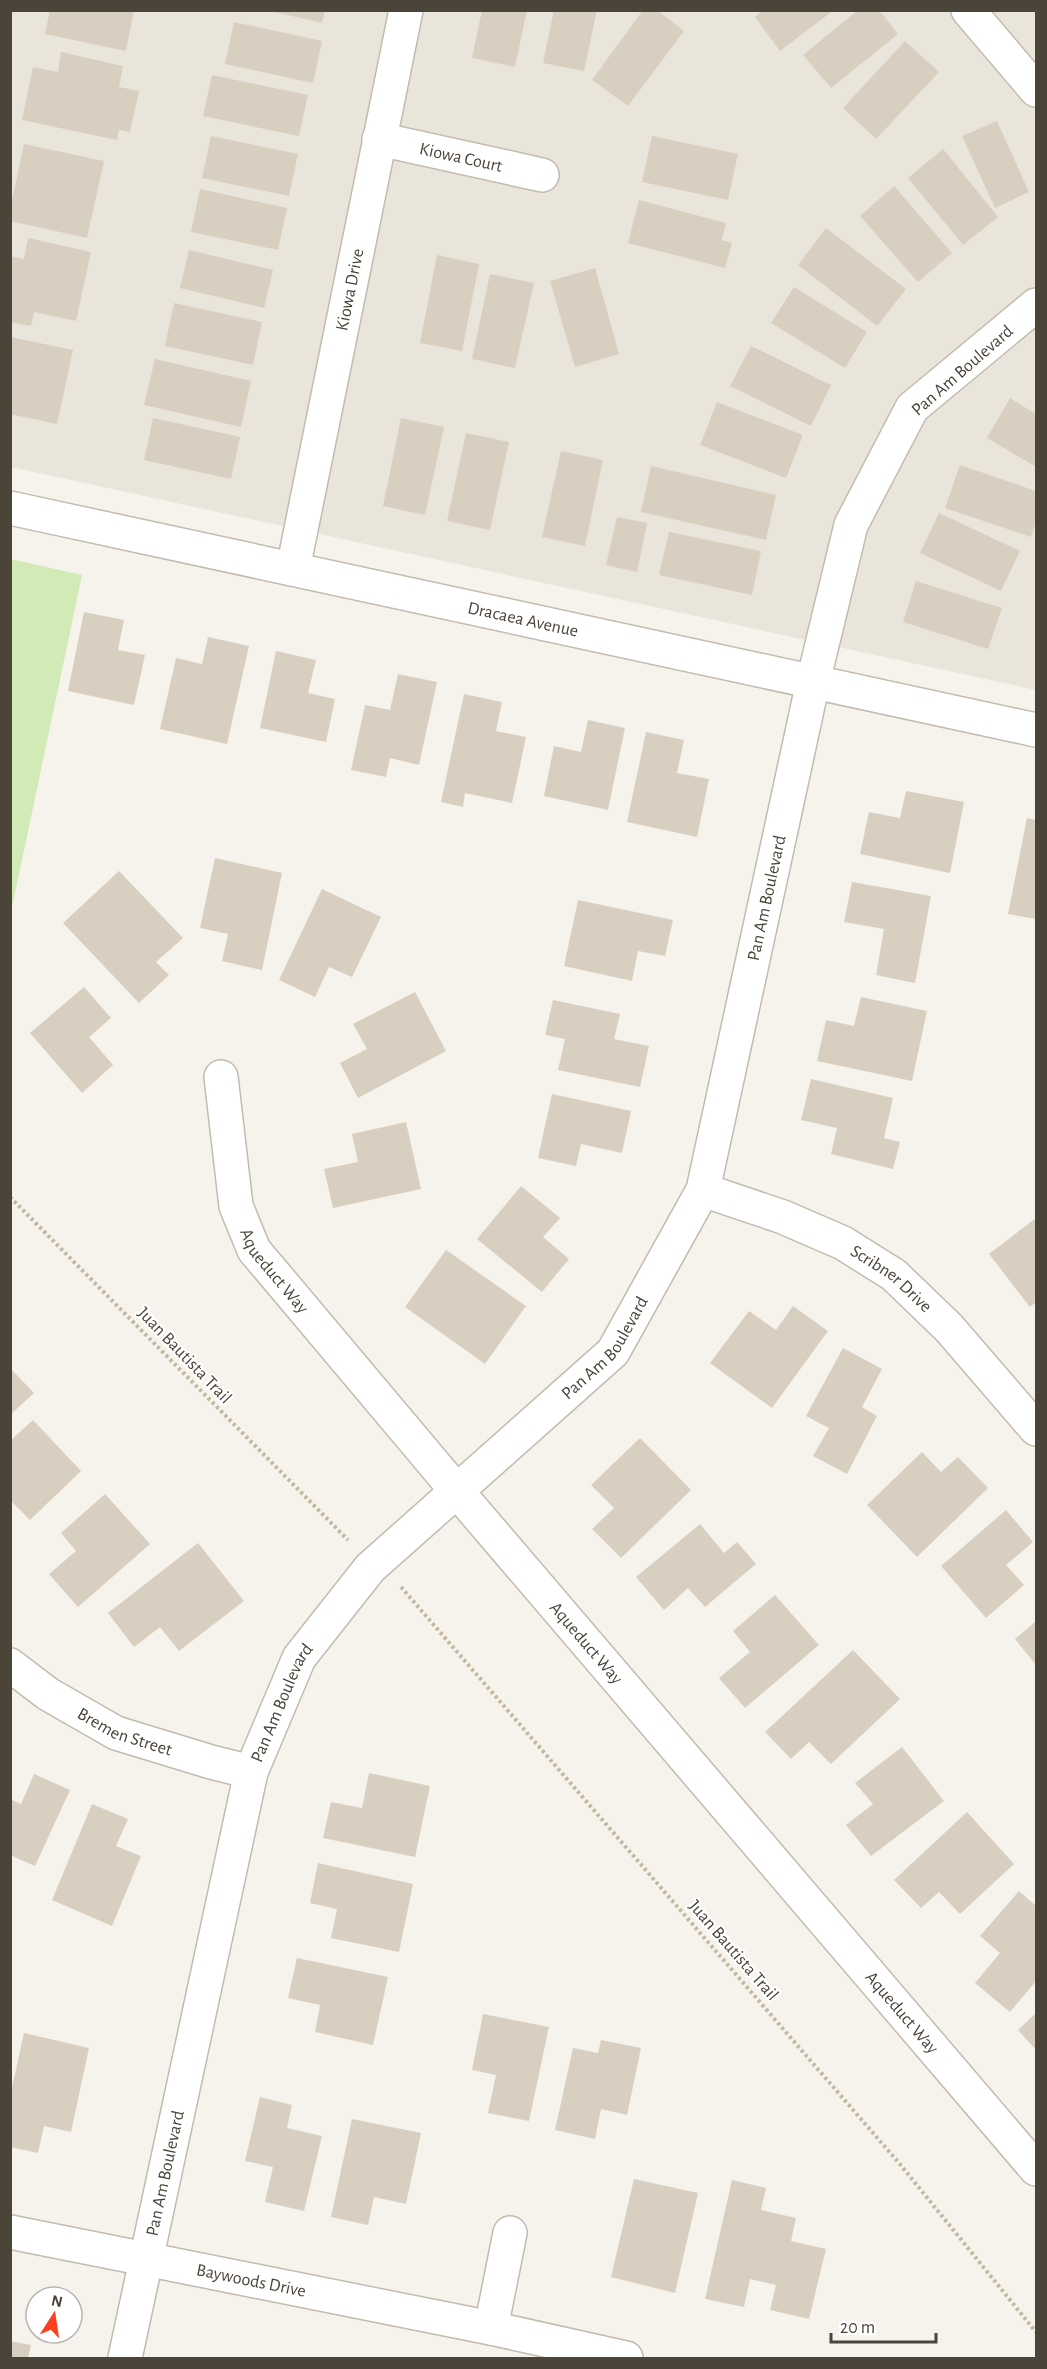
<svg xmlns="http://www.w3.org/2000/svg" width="1047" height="2369" font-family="'Alegreya Sans',sans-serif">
	<rect width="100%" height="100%" fill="#f6f3ec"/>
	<path fill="#eae5da" d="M 11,11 L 1036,11 L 1036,690 L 11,467 Z"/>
	<path fill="#d2eab5" d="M 11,559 L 82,575 L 11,912 L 10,559 Z"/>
	<g fill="#d8cfc1">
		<path d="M 50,10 L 134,10 L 126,51 L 45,34 Z"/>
		<path d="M 266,10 L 325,10 L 322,23 Z"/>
		<path d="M 482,10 L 527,10 L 515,67 L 472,58 Z"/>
		<path d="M 554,10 L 597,10 L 584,71 L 543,63 Z"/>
		<path d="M 643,10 L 657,10 L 684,31 L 628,106 L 592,80 Z"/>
		<path d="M 764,10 L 834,10 L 780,51 L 755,17 Z"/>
		<path d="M 858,10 L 879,10 L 898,34 L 831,88 L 803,55 Z"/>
		<path d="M 234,22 L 322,41 L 313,83 L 225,64 Z"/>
		<path d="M 905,41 L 939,72 L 876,139 L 843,108 Z"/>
		<path d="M 61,52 L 123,66 L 119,87 L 139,91 L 130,132 L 119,130 L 117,140 L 22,120 L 33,67 L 58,72 Z"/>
		<path d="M 212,75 L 308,95 L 299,136 L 203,116 Z"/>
		<path d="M 997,121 L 1029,192 L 995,208 L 962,136 Z"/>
		<path d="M 211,136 L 298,154 L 289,196 L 202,178 Z"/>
		<path d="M 652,136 L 738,154 L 728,200 L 642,182 Z"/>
		<path d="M 24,144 L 104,161 L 87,238 L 10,221 L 10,210 Z"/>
		<path d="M 943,149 L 998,217 L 963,245 L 908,178 Z"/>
		<path d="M 894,186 L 952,253 L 918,282 L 860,216 Z"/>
		<path d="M 200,189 L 287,208 L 278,250 L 191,232 Z"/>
		<path d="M 639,200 L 726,223 L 722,240 L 732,243 L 725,268 L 628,243 Z"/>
		<path d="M 826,228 L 906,289 L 877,326 L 798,265 Z"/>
		<path d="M 28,238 L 91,252 L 76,321 L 34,312 L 31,326 L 10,322 L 10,256 L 24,259 Z"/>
		<path d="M 189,250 L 273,270 L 264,308 L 180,288 Z"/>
		<path d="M 437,255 L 479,264 L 462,351 L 420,343 Z"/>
		<path d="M 595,268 L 619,354 L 575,367 L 550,281 Z"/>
		<path d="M 490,274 L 534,283 L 515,368 L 472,359 Z"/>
		<path d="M 794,287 L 867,332 L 845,368 L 771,323 Z"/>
		<path d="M 174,303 L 262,322 L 253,365 L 165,346 Z"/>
		<path d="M 10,337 L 73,350 L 57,424 L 10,414 Z"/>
		<path d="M 751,346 L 831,385 L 811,426 L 730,386 Z"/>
		<path d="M 155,359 L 251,381 L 241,427 L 144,405 Z"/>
		<path d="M 1010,398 L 1036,414 L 1036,467 L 987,438 Z"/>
		<path d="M 717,402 L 803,435 L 786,478 L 700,445 Z"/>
		<path d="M 153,418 L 240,437 L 231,479 L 144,460 Z"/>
		<path d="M 401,418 L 444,427 L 425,515 L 383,506 Z"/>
		<path d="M 466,433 L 509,442 L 490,530 L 447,521 Z"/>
		<path d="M 561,451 L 603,460 L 585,546 L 542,537 Z"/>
		<path d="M 960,465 L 1036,491 L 1036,521 L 1031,537 L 945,508 Z"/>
		<path d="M 651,466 L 776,495 L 766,540 L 641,512 Z"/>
		<path d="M 939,513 L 1020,551 L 1001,591 L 920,553 Z"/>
		<path d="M 617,517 L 647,523 L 637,572 L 606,565 Z"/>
		<path d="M 669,532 L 761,551 L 752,595 L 659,575 Z"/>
		<path d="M 916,581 L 1002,608 L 988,649 L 903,622 Z"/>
		<path d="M 84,612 L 124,620 L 118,650 L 145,655 L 134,705 L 68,691 Z"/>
		<path d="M 208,637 L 249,646 L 227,744 L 160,729 L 176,658 L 202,664 Z"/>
		<path d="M 276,651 L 316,660 L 308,693 L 335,699 L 326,742 L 260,728 Z"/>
		<path d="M 398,674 L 437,682 L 419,765 L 390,758 L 386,777 L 351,770 L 365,705 L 390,710 Z"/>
		<path d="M 464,694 L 502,702 L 496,731 L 526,737 L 512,803 L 465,793 L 463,807 L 441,802 Z"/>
		<path d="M 588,720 L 625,728 L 608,810 L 544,796 L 554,746 L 581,752 Z"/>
		<path d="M 646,732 L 684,740 L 677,773 L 709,779 L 697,837 L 627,822 Z"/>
		<path d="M 906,791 L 964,802 L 950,873 L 860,854 L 869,812 L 900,818 Z"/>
		<path d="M 1027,818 L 1036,820 L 1036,919 L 1008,914 Z"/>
		<path d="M 215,858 L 282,873 L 262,970 L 222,961 L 228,934 L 200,928 Z"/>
		<path d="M 119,871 L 183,938 L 156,962 L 169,975 L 139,1003 L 63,923 Z"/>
		<path d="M 852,882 L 931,896 L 915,983 L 876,975 L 884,929 L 844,922 Z"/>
		<path d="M 322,889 L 381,917 L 352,977 L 329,967 L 315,997 L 279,980 Z"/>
		<path d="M 578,900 L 673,920 L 665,956 L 638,951 L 632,981 L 564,966 Z"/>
		<path d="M 84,987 L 111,1018 L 89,1037 L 113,1065 L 82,1093 L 30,1033 Z"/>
		<path d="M 415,992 L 446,1051 L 358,1098 L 340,1063 L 367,1049 L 353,1024 Z"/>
		<path d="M 861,997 L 927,1011 L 912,1081 L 817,1061 L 826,1020 L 854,1026 Z"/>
		<path d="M 553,1000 L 620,1014 L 614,1039 L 649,1046 L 640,1087 L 558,1070 L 565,1039 L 545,1035 Z"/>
		<path d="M 811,1079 L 893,1098 L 884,1138 L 900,1142 L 893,1169 L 831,1154 L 837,1128 L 801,1120 Z"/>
		<path d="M 552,1094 L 631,1111 L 622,1153 L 581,1144 L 576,1166 L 538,1158 Z"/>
		<path d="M 406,1122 L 421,1189 L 333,1208 L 324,1169 L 358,1162 L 352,1134 Z"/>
		<path d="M 521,1186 L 560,1218 L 543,1237 L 569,1259 L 542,1292 L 477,1239 Z"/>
		<path d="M 1036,1218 L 1036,1302 L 1030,1307 L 989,1254 Z"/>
		<path d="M 446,1250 L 526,1306 L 485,1364 L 405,1307 Z"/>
		<path d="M 793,1306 L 828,1331 L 772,1408 L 710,1363 L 749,1311 L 776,1330 Z"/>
		<path d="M 843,1348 L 882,1369 L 862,1407 L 877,1416 L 847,1474 L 813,1456 L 829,1428 L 806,1416 Z"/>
		<path d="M 10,1368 L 34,1393 L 10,1415 Z"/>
		<path d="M 33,1420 L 81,1471 L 30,1520 L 10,1500 L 10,1441 Z"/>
		<path d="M 640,1438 L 691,1490 L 621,1558 L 592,1529 L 614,1508 L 591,1485 Z"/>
		<path d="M 922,1452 L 941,1472 L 958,1457 L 988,1488 L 917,1557 L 867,1505 Z"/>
		<path d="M 105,1494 L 150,1544 L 78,1607 L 49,1574 L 76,1551 L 61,1533 Z"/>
		<path d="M 1006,1510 L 1033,1542 L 1006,1565 L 1024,1585 L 986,1618 L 941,1566 Z"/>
		<path d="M 700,1524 L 724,1553 L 737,1542 L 756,1564 L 705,1607 L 688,1588 L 664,1610 L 636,1577 Z"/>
		<path d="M 198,1543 L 244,1601 L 179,1651 L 160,1627 L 134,1647 L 108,1613 Z"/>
		<path d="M 775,1595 L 819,1645 L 745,1708 L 719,1678 L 750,1652 L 733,1631 Z"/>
		<path d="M 1036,1621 L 1036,1665 L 1015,1639 Z"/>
		<path d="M 853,1650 L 900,1699 L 831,1764 L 809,1742 L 791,1759 L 765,1732 Z"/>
		<path d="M 902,1747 L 944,1801 L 871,1856 L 846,1825 L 873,1804 L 855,1783 Z"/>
		<path d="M 369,1773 L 430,1786 L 415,1857 L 323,1838 L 331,1802 L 362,1808 Z"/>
		<path d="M 34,1774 L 70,1790 L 35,1866 L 10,1855 L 10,1799 L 21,1804 Z"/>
		<path d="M 92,1804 L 128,1819 L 116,1846 L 141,1856 L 112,1926 L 52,1900 Z"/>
		<path d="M 967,1812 L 1014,1864 L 960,1914 L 939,1892 L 921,1908 L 894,1880 Z"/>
		<path d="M 318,1863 L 413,1884 L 399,1952 L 331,1938 L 337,1909 L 310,1903 Z"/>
		<path d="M 1019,1891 L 1036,1906 L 1036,1981 L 1010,2012 L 975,1983 L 1000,1953 L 980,1936 Z"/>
		<path d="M 297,1958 L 388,1977 L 373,2045 L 315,2032 L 320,2005 L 288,1998 Z"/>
		<path d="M 1036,2013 L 1036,2050 L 1018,2030 Z"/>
		<path d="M 483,2014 L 549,2027 L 529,2121 L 488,2113 L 496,2075 L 472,2070 Z"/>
		<path d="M 24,2033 L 89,2048 L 71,2132 L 44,2126 L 38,2153 L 10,2147 L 10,2096 Z"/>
		<path d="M 601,2040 L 641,2048 L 627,2115 L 601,2109 L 595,2139 L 555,2130 L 573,2048 L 598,2053 Z"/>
		<path d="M 260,2097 L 292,2105 L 287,2128 L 322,2136 L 304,2211 L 265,2202 L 273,2167 L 245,2161 Z"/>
		<path d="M 352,2119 L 421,2133 L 406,2204 L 374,2197 L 368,2225 L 331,2217 Z"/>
		<path d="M 634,2179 L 698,2193 L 675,2293 L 611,2277 Z"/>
		<path d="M 732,2180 L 766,2188 L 761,2210 L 796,2218 L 791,2241 L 826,2249 L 809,2319 L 770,2310 L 776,2285 L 750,2279 L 744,2307 L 705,2299 Z"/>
		<path d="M 10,2341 L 31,2345 L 28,2358 L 10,2358 Z"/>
	</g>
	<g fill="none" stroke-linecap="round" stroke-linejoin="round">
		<defs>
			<g id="minor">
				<path d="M 968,10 L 1036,90"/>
				<path id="s1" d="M 379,139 L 542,175"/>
				<path id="s2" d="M 293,569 L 406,10"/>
				<path id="s3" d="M 221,1077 L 236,1206 L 254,1250 L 456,1490 L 1036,2169"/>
				<path id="s4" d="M 703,1190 L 783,1217 L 843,1243 L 894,1275 L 949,1328 L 1036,1429"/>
				<path id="s5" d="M 10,1665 L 48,1694 L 116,1733 L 211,1762 L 251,1772"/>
				<path id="s6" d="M 10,2232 L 491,2328 L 626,2358"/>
				<path d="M 491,2328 L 510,2233"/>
				<path id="s7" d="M 125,2358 L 251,1772 L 299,1658 L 370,1568 L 613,1352 L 703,1190 L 813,682 L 851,525 L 912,408 L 1036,305"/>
			</g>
			<g id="tertiary">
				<path id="s8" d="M 10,508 L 1036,730"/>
			</g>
		</defs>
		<use href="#minor" stroke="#c2bbae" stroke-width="36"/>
		<use href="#tertiary" stroke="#c2bbae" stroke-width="36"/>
		<g stroke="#c4b79f" stroke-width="4" stroke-dasharray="3 3" stroke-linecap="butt">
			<path d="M 10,1197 L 348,1540"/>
			<path d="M 401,1587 L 899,2163 L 1036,2332"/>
		</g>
		<use href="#minor" stroke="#fff" stroke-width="33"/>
		<use href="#tertiary" stroke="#fff" stroke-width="33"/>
	</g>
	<g text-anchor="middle" stroke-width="4.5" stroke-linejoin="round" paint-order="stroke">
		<g font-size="18" fill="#4b4439" stroke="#fff">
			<text dy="6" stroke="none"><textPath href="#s1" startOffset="84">Kiowa Court</textPath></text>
			<text dy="6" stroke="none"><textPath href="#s2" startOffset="285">Kiowa Drive</textPath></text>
			<text transform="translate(962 370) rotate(-41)" y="6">Pan Am Boulevard</text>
			<text dy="6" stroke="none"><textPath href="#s8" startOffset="525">Dracaea Avenue</textPath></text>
			<text dy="6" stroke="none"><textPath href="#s7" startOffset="1647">Pan Am Boulevard</textPath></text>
			<text dy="6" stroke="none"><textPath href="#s3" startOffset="206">Aqueduct Way</textPath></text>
			<text dy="6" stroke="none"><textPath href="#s4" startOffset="210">Scribner Drive</textPath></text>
			<text dy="6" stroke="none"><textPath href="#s7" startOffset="1161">Pan Am Boulevard</textPath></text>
			<text transform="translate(185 1355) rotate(46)" y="6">Juan Bautista Trail</text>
			<text dy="6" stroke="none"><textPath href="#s3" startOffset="692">Aqueduct Way</textPath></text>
			<text dy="6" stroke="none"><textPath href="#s7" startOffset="675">Pan Am Boulevard</textPath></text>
			<text dy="6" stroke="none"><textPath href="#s5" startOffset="134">Bremen Street</textPath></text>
			<text transform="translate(734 1950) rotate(49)" y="6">Juan Bautista Trail</text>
			<text dy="6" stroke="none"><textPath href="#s3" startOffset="1178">Aqueduct Way</textPath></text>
			<text dy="6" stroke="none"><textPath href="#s7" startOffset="189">Pan Am Boulevard</textPath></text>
			<text dy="6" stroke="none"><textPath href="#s6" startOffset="246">Baywoods Drive</textPath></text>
		</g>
	</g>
	<rect width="1047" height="2369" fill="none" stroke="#4b4439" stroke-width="24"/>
	<g transform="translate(54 2315) rotate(12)"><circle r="28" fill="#ffffff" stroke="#b7b4b0" stroke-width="1.5"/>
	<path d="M0-4.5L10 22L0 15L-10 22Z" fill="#fc3f1d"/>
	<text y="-9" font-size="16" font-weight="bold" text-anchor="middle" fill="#4b4439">N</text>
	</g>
	<path d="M831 2333v9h105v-9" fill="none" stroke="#4b4439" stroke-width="3"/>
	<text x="840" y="2333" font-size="18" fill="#4b4439" stroke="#ffffff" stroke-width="4.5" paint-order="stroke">20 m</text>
</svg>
